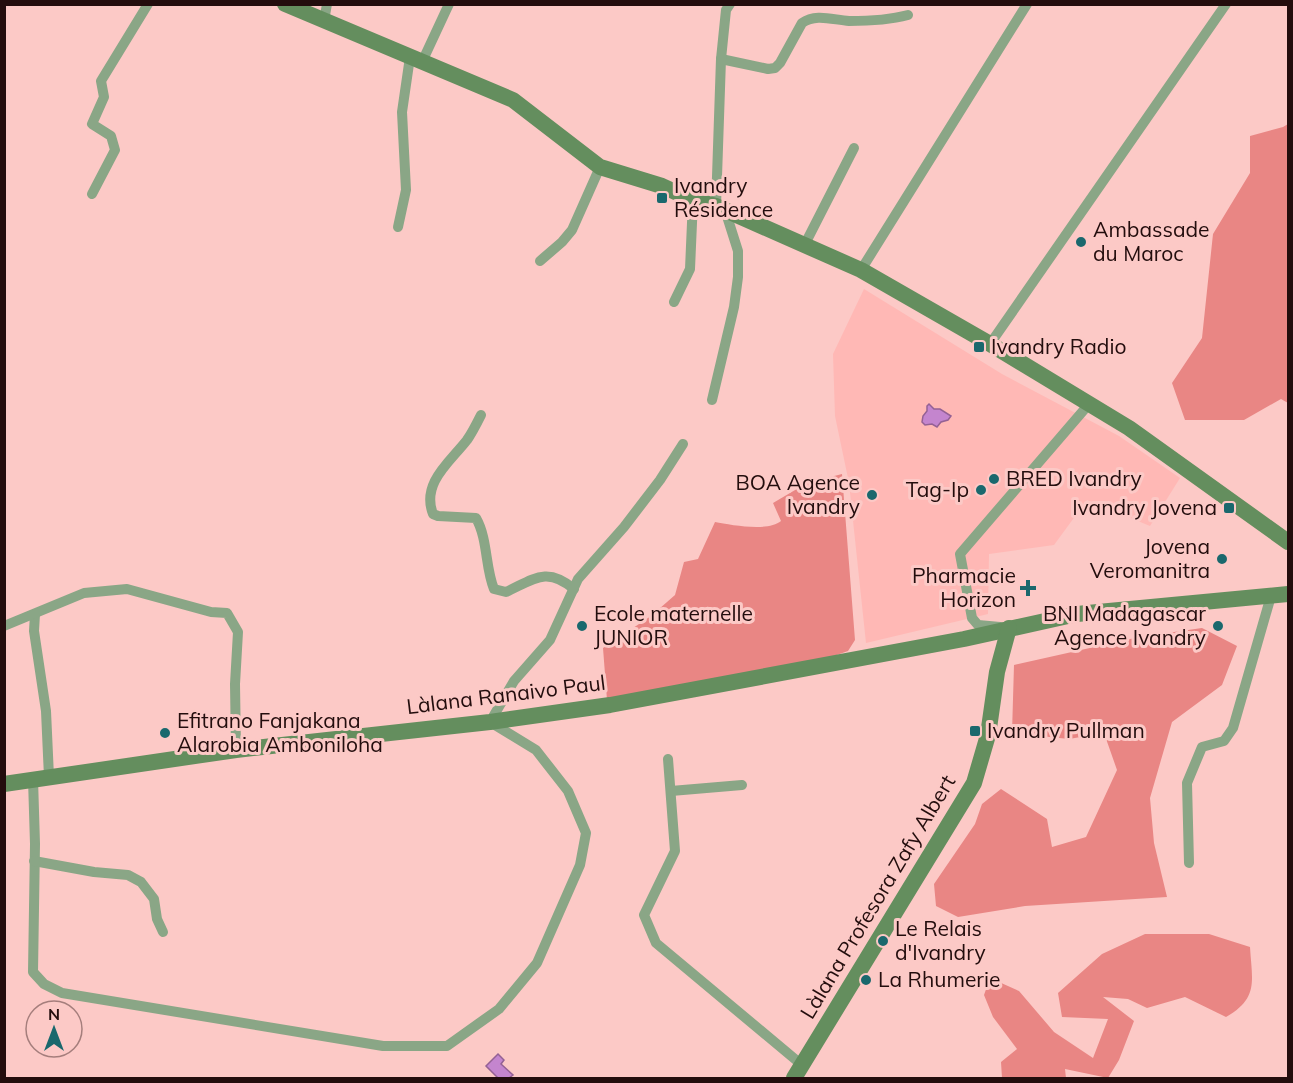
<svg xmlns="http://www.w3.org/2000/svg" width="1293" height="1083" font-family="Mulish,sans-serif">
	<rect width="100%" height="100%" fill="#fcc9c6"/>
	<path fill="#ffb8b5" d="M 864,289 L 1002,374 L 1119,436 L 1180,478 L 1150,526 L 1087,500 L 1054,545 L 989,554 L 988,614 L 866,643 L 849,483 L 835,416 L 833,354 Z"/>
	<g fill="#e98684">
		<path d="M 1288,124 L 1288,403 L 1281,399 L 1244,420 L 1185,420 L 1172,383 L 1202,338 L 1213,234 L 1250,173 L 1250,136 L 1283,127 Z"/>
		<path d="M 842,474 L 855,640 L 848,651 L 817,662 L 607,700 L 603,648 L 651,616 L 675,595 L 684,562 L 698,559 L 715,522 C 731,525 768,532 781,521 L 773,503 L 807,483 Z"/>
		<path d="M 1202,628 L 1237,646 L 1222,685 L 1172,722 L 1150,798 L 1154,843 L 1167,897 L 1025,906 L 958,917 L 936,906 L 934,884 L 975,824 L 982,804 L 1001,789 L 1047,819 L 1052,847 L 1086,837 L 1117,770 L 1104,733 L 1069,739 L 1012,733 L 1014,665 L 1139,637 Z"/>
		<path d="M 1145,934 L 1209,934 L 1250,947 C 1252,981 1259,998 1226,1017 L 1185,997 L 1147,1008 L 1128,999 L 1103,997 L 1134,1021 L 1119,1060 L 1108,1078 L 1065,1069 L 1066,1078 L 1002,1078 L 1001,1062 L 1017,1049 L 993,1017 L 984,995 L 990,978 L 1019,991 L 1054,1032 L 1093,1058 L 1108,1019 L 1062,1017 L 1058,993 L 1102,954 Z"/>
	</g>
	<g fill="#c485ce" stroke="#946194" stroke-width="1.5">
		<path d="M 929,404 L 934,409 L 940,409 L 951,416 L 948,420 L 941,422 L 937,427 L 932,424 L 925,425 L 922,422 L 923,416 L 927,411 L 927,406 Z"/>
		<path d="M 498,1054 L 504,1060 L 501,1064 L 513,1075 L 509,1078 L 498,1078 L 486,1066 Z"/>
	</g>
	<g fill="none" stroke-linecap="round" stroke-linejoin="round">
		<g stroke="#8aa686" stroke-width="10">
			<path d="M 324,21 L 327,4"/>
			<path d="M 721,59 L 768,69 L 775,68 L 780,63 L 802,23 C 816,13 833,20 849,21 C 869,21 889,20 908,15"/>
			<path d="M 422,62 L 449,4"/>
			<path d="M 92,194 L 115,150 L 111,136 L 92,124 L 104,97 L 101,81 L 148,4"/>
			<path d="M 716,206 L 721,59 L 726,10 L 730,4"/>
			<path d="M 398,227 L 406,190 L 402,112 L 410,57"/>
			<path d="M 805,244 L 854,148"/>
			<path d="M 540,261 L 562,242 L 572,230 L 600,167"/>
			<path d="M 861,270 L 1027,4"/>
			<path d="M 674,302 L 690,269 L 693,200"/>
			<path d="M 990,344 L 1226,4"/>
			<path d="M 712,400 L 734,307 L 738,277 L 738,251 L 725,210"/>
			<path d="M 481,415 C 477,423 472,433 467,440 C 450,462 421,483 433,514 L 438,516 L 476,518 C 488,539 485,567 494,589 L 506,592 C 534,579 547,566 574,589"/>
			<path d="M 35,614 L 34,631 L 46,711 L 49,777"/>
			<path d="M 4,626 L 84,593 L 127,589 L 211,612 L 227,613 L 238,632 L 235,684 L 236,750"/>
			<path d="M 1000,627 L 978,625 L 972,618 L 960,554 L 1089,404"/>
			<path d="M 668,759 L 675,851 L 644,915 L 656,943 L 802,1065"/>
			<path d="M 33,779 L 35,844 L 33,972 L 44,984 L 62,993 L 383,1046 L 447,1046 L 499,1009 L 537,963 L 580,865 L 586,833 L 568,791 L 536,750 L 490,722 L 514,681 L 550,640 L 578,579 L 624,527 L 660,480 L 683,444"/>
			<path d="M 671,791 L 742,785"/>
			<path d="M 34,861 L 94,872 L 128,875 L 141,882 L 154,899 L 157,919 L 163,932"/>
			<path d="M 1189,863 L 1187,783 L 1202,747 L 1224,741 L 1233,728 L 1271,596"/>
		</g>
		<g stroke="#648e5e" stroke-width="16">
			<path d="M 285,4 L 513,100 L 600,167 L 662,186 L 693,200 L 716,206 L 861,270 L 990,344 L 1129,428 L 1288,542"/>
			<path d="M 4,784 L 236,750 L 490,722 L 610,705 L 964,639 L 1077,614 L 1288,594"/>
			<path d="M 794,1078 L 974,783 L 988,735 L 997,672 L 1009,628"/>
		</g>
	</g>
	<g fill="#1a686d" stroke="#fcc9c6" stroke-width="2">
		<rect x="656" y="192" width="12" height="12" rx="3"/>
		<circle cx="1081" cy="242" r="6"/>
		<rect x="973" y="341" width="12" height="12" rx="3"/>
		<circle cx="994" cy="479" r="6"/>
		<circle cx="981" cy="490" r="6"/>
		<circle cx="872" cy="495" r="6"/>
		<rect x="1223" y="502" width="12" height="12" rx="3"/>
		<circle cx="1222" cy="559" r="6"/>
		<path d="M1025 579h6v6h6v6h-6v6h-6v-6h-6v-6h6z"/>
		<circle cx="582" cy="626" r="6"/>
		<circle cx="1218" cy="626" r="6"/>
		<rect x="969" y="725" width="12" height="12" rx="3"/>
		<circle cx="165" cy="733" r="6"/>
		<circle cx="883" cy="941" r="6"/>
		<circle cx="866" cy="980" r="6"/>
	</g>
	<g text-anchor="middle" stroke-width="6" stroke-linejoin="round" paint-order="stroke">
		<g font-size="21" fill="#230d0d" stroke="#fcc9c6" text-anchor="start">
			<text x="674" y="193">Ivandry<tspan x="674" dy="24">Résidence</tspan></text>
			<text x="1093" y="237">Ambassade<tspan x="1093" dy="24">du Maroc</tspan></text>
			<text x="991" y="354">Ivandry Radio</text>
			<text x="1006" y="486">BRED Ivandry</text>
			<text x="860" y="490" text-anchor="end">BOA Agence<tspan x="860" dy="24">Ivandry</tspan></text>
			<text x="969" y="497" text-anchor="end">Tag-Ip</text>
			<text x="1217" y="515" text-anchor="end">Ivandry Jovena</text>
			<text x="1210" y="554" text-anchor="end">Jovena<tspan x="1210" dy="24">Veromanitra</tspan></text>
			<text x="1016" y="583" text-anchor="end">Pharmacie<tspan x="1016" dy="24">Horizon</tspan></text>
			<text x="594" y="621">Ecole maternelle<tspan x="594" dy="24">JUNIOR</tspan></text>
			<text x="1206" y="621" text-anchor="end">BNI Madagascar<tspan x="1206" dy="24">Agence Ivandry</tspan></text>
			<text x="177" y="728">Efitrano Fanjakana<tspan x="177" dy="24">Alarobia Amboniloha</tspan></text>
			<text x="987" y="738">Ivandry Pullman</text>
			<text x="895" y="936">Le Relais<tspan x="895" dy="24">d'Ivandry</tspan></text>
			<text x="878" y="987">La Rhumerie</text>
		</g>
		<g font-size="21" fill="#230d0d" stroke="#fcc9c6">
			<text transform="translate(506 695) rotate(-7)" y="7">Làlana Ranaivo Paul</text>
			<text transform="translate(878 897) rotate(-59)" y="7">Làlana Profesora Zafy Albert</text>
		</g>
	</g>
	<rect width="1293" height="1083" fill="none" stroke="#230d0d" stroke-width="12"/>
	<g transform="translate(54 1029)"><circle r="28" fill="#fcc9c6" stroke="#a57e7c" stroke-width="1.5"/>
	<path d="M0-4.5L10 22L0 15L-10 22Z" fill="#1a686d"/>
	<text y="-9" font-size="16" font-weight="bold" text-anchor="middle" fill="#230d0d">N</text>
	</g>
</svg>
